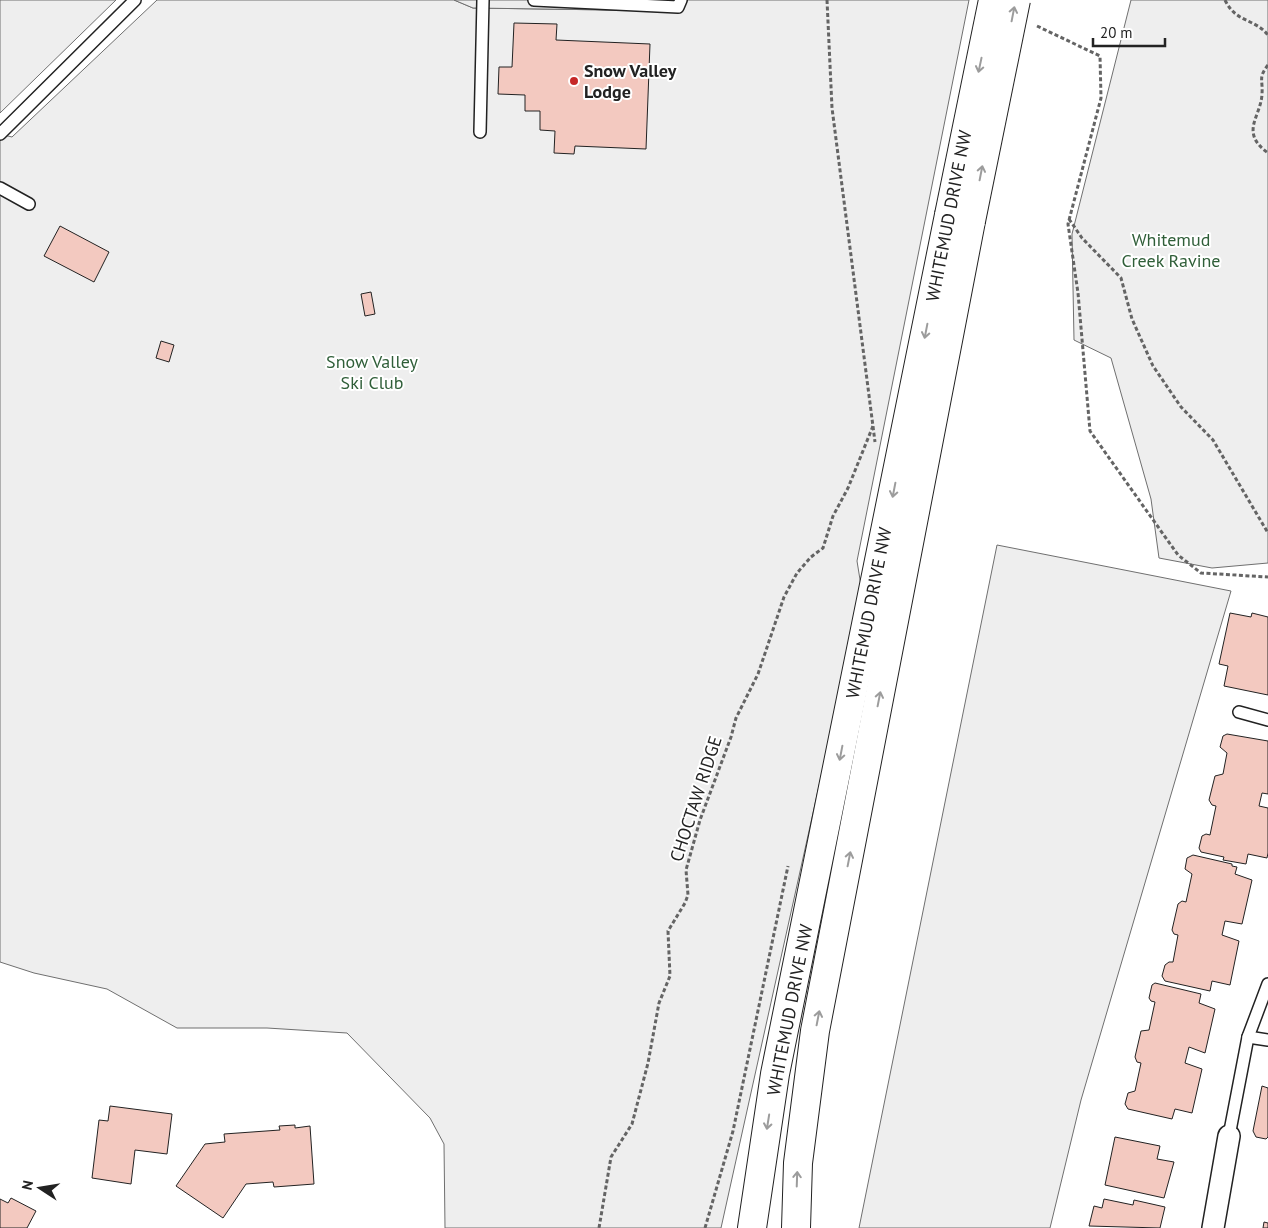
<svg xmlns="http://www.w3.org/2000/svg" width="1268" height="1228" font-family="'PT Sans',sans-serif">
	<rect width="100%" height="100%" fill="#fff"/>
	<g fill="#eee" stroke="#6f6f6f">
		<path d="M 0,0 L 116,0 L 0,113 Z"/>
		<path d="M 157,0 L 454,0 L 473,8 L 679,11 L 684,0 L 969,0 L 857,561 L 862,592 L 721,1228 L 445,1228 L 444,1144 L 430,1118 L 347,1033 L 267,1028 L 177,1028 L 107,989 L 34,973 L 0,962 L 0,134 L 12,137 Z"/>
		<path d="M 1131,0 L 1268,0 L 1268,563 L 1212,568 L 1159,558 L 1151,499 L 1111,358 L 1074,340 L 1072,234 Z"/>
		<path d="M 997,545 L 1231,591 L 1081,1100 L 1050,1228 L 859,1228 Z"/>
	</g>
	<path fill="#ededed" stroke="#6f6f6f" d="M 454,0 L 684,0 L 679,11 L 473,8 Z"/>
	<g fill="#f3c9c0" stroke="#222">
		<path d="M 514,23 L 557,24 L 556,40 L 650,44 L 646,149 L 575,146 L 574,154 L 554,153 L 555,131 L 540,130 L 540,111 L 525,111 L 525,95 L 498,94 L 499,67 L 512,67 Z"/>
		<path d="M 60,226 L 109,252 L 94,282 L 44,256 Z"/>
		<path d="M 371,292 L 375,314 L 365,316 L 361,294 Z"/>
		<path d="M 161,341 L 174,345 L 169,362 L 156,358 Z"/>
		<path d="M 1230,613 L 1251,617 L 1252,613 L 1268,617 L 1268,695 L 1224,686 L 1228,666 L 1219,664 Z"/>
		<path d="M 1227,734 L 1268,741 L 1268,794 L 1262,793 L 1259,806 L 1268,808 L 1268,853 L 1267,858 L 1248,854 L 1246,864 L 1223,860 L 1224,857 L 1201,852 L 1199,848 L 1202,836 L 1206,834 L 1210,835 L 1216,806 L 1212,805 L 1209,800 L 1215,776 L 1223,774 L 1227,753 L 1220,747 L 1223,736 Z"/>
		<path d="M 1193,855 L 1232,864 L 1232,866 L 1237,867 L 1235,874 L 1252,880 L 1242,924 L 1225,921 L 1222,935 L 1239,941 L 1230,985 L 1212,981 L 1210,991 L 1165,981 L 1162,976 L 1165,965 L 1169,962 L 1173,962 L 1178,935 L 1174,934 L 1172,930 L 1178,904 L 1182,901 L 1186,902 L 1192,874 L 1185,869 L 1187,858 Z"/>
		<path d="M 1155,983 L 1201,994 L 1199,1003 L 1215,1009 L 1205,1053 L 1189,1047 L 1185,1063 L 1202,1069 L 1192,1113 L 1175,1109 L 1172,1119 L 1128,1109 L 1125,1104 L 1128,1093 L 1135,1091 L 1141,1063 L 1137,1062 L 1135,1057 L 1141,1031 L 1149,1030 L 1155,1002 L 1151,1001 L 1149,998 L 1152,985 Z"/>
		<path d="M 1262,1086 L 1268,1088 L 1268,1137 L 1266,1139 L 1256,1137 L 1253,1131 Z"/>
		<path d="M 110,1106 L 172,1114 L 167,1154 L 135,1150 L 131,1184 L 92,1178 L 99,1120 L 108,1121 Z"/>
		<path d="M 295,1125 L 295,1128 L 310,1126 L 314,1184 L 274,1187 L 273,1182 L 246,1184 L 223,1218 L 176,1186 L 205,1144 L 225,1142 L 224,1134 L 280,1130 L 279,1126 Z"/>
		<path d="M 1115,1137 L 1160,1146 L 1157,1159 L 1174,1162 L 1164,1198 L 1105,1185 Z"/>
		<path d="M 11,1198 L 36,1211 L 27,1228 L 0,1228 L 0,1199 L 8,1203 Z"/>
		<path d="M 1104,1199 L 1133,1205 L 1134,1200 L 1165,1207 L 1160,1228 L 1089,1226 L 1094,1206 L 1102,1208 Z"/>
		<path d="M 1264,1222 L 1268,1223 L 1268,1228 L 1263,1228 Z"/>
	</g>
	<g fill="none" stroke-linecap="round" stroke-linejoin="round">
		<defs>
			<g id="lane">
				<path d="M 534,0 L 678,7 L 681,0"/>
				<path d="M 480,132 L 483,0"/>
				<path d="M 0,134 L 135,0"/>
				<path d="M 0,188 L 29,204"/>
				<path d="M 1239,712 L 1268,720"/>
				<path d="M 1248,1037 L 1268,1040"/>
				<path d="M 1229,1136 L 1248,1037 L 1268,984"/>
			</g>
			<path id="street" d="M 1213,1228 L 1229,1136"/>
			<g id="highway">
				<path d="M 752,1228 L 775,1074 L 949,215"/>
				<path d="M 796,1228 L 798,1163 L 815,1031 L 971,221"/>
			</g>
		</defs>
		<use href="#lane" stroke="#222" stroke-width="14"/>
		<use href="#street" stroke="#222" stroke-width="24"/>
		<use href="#highway" stroke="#222" stroke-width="30"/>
		<g stroke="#646464" stroke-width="3" stroke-dasharray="4 2.5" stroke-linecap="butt">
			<path d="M 827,0 L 832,108 L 875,442"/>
			<path d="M 1225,0 C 1236,23 1254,18 1268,35"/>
			<path d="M 1037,26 L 1100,56 L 1101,98 L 1068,224 L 1078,293 L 1090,431 L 1178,555 L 1201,573 L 1268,577"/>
			<path d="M 1268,65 C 1258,78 1263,79 1262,94 C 1261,117 1239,132 1268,153"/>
			<path d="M 1069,219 L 1082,238 L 1121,278 L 1132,319 L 1153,366 L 1181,407 L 1213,440 L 1268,533"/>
			<path d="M 599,1228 L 611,1157 L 632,1124 L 648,1063 L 659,1003 L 670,976 L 668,931 L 685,903 L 688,895 L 686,870 L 700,820 L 731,737 L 736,718 L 758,674 L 784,597 L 797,573 L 811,557 L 823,548 L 833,516 L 848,488 L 873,426"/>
			<path d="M 705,1228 L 733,1131 L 788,866"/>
		</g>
		<use href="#lane" stroke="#fff" stroke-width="11"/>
		<use href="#street" stroke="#fff" stroke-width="21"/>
		<use href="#highway" stroke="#fff" stroke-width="28"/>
		<defs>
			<g id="highway-bridge">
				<path d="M 949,215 L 993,0"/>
				<path d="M 971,221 L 1016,0"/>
			</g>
		</defs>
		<use href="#highway-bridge" stroke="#222" stroke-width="30" stroke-linecap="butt"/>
		<use href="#highway-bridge" stroke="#fff" stroke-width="28"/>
	</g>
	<defs><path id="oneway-shaft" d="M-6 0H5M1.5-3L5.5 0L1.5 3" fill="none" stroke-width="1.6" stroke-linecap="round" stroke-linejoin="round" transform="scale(1.25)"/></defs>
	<g stroke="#9c9c9c">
		<use href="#oneway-shaft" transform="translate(1013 14) rotate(-79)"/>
		<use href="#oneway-shaft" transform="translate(980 65) rotate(102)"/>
		<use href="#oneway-shaft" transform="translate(981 173) rotate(-79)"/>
		<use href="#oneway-shaft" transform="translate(926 331) rotate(101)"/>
		<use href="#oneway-shaft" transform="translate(894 490) rotate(101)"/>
		<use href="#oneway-shaft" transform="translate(879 699) rotate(-79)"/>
		<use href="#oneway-shaft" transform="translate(841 753) rotate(101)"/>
		<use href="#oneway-shaft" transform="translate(849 859) rotate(-79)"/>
		<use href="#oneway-shaft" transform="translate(818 1018) rotate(-79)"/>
		<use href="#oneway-shaft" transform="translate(768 1122) rotate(99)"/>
		<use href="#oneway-shaft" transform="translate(797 1179) rotate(-88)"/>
	</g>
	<circle fill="#c62828" stroke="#fff" stroke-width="2" cx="574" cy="81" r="5"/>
	<g text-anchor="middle" stroke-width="4" stroke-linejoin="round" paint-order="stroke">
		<g font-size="18" font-weight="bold" fill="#222" stroke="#fff" text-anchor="start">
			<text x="584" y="77">Snow Valley<tspan x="584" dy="21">Lodge</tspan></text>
		</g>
		<g font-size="18" fill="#222" stroke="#fff">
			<text transform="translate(949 216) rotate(-79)" y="6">WHITEMUD DRIVE NW</text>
			<text transform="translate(869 613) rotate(-79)" y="6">WHITEMUD DRIVE NW</text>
			<text transform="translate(696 799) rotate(-72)" y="6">CHOCTAW RIDGE</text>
			<text transform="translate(790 1010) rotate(-79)" y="6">WHITEMUD DRIVE NW</text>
		</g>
		<g font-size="18" fill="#2f5e38" stroke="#fff">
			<text x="1171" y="246">Whitemud<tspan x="1171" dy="21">Creek Ravine</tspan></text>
			<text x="372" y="368">Snow Valley<tspan x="372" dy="21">Ski Club</tspan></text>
		</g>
	</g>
	<g transform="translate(40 1188) rotate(282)" stroke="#ffffff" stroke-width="4" paint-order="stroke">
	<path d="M0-4L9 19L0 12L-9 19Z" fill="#222222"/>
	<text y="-8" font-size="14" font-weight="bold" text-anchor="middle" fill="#222222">N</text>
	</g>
	<path d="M1093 38v8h72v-8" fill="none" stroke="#222222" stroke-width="2.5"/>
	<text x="1100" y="38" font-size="15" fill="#222222" stroke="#ffffff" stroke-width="4" paint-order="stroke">20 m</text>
</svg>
